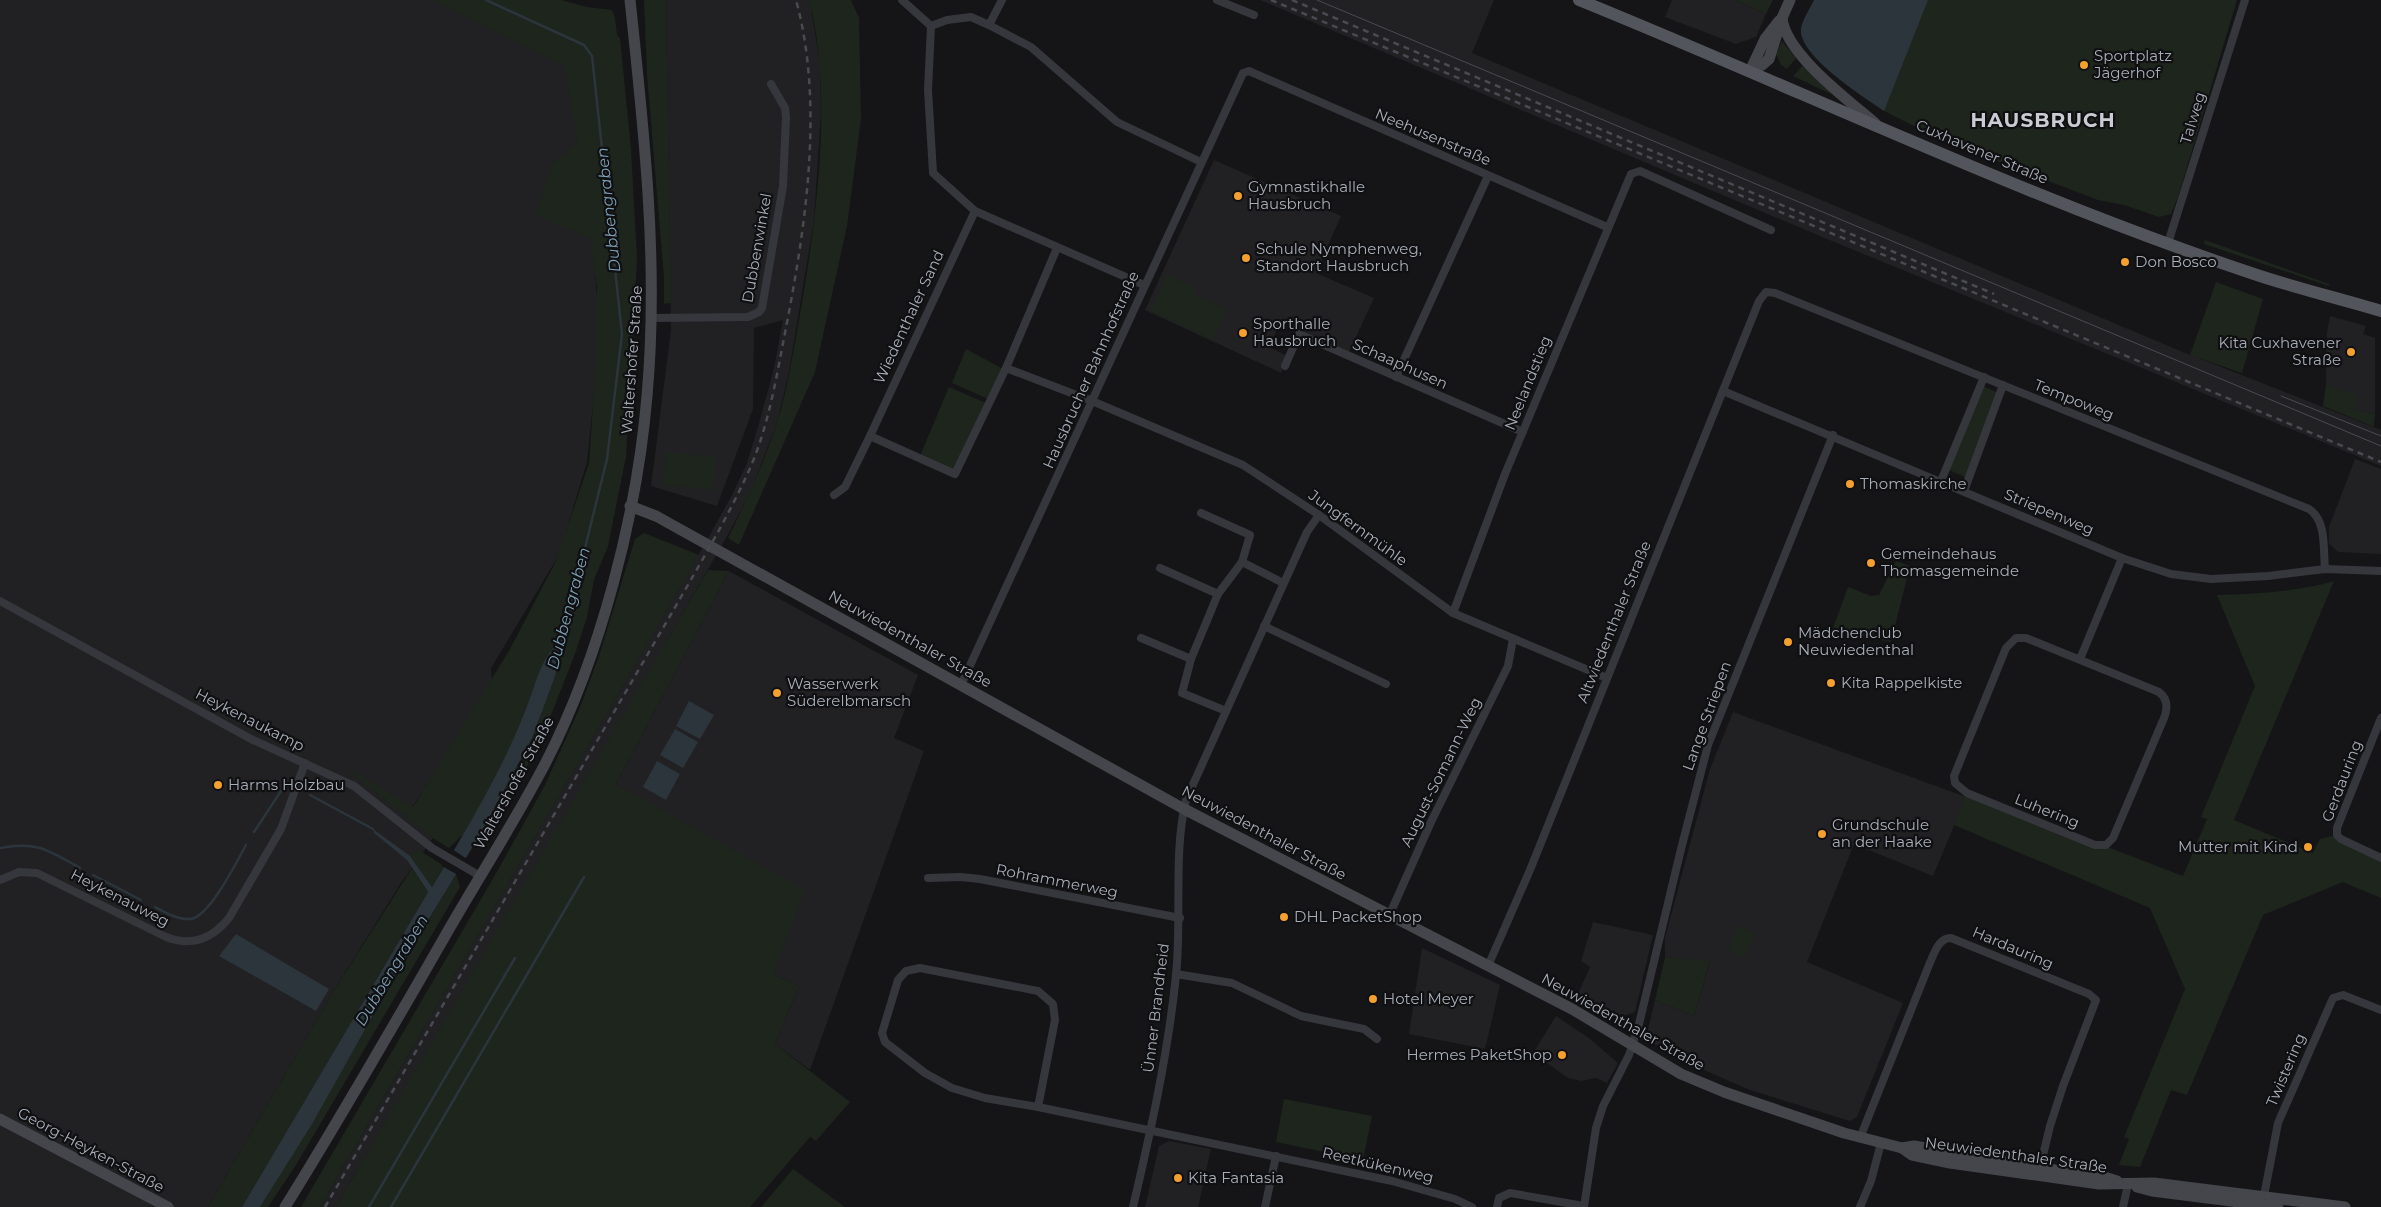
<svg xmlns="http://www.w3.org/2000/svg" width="2381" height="1207" font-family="Montserrat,sans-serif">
	<rect width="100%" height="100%" fill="#151517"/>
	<g fill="#212124">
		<path d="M 0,0 L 442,0 L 568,62 L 592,233 L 598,310 L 597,365 L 587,462 L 559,555 L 491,668 L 492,679 L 440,765 L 407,815 L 433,838 L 401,883 L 335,989 L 208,1207 L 0,1207 Z"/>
		<path d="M 666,0 L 809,0 L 811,8 L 820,64 L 821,113 L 814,220 L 789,372 L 777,423 L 750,493 L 730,531 L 526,886 L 336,1207 L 320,1207 L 694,563 L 731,497 L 747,463 L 760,420 L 774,368 L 783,320 L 754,328 L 753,409 L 717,506 L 651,486 L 671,330 Z"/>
		<path d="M 1260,0 L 1494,0 L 1472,53 L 2178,350 L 2381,430 L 2381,466 L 1827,239 Z"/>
		<path d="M 1672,0 L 1735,0 L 1766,14 L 1756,37 L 1736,44 L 1665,17 Z"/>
		<path d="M 1214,160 L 1341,216 L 1316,273 L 1374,298 L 1349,352 L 1281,321 L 1269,347 L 1288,356 L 1281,373 L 1145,310 Z"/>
		<path d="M 2330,316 L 2366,326 L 2363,334 L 2375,338 L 2375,414 L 2327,403 L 2331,386 L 2326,384 L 2327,333 Z"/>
		<path d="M 2355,459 L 2381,469 L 2381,554 L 2338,552 L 2329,543 L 2329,527 Z"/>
		<path d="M 729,571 L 918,675 L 894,738 L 924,751 L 810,1070 L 775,1044 L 799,986 L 773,974 L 650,804 L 616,784 Z"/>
		<path d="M 1733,712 L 1966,797 L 1933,876 L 1854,844 L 1807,962 L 1903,1003 L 1857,1117 L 1850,1121 L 1750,1090 L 1690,1064 L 1649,1041 L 1647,1034 L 1655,1000 L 1694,1016 L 1710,962 L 1665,957 L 1665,938 L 1710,769 Z"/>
		<path d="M 1593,922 L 1653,935 L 1635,1012 L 1616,1019 L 1577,996 L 1590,967 L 1581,961 Z"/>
		<path d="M 1422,948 L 1500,985 L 1485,1049 L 1409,1034 Z"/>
		<path d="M 1556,1016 L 1590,1039 L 1618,1063 L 1607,1083 L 1596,1078 L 1581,1081 L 1568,1078 L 1533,1053 Z"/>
		<path d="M 1169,1141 L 1211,1149 L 1198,1207 L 1145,1207 L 1159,1146 Z"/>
	</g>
	<g fill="#1d251d">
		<path d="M 433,0 L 561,0 L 587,7 L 612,10 L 615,18 L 617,35 L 620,38 L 631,149 L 637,258 L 626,457 L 608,546 L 594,580 L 587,617 L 575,654 L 540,743 L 482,848 L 461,836 L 449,848 L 433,838 L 349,771 L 349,769 L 413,807 L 510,649 L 556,561 L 589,463 L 595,376 L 597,287 L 590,238 L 536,215 L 552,165 L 578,142 L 565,66 Z"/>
		<path d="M 644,0 L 666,0 L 671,303 L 664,304 L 664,278 L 647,75 Z"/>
		<path d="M 809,0 L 851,0 L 859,18 L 861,119 L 847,226 L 815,372 L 739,545 L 728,538 C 746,501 764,463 777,423 C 787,390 793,354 799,320 C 816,224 834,94 809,0 Z"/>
		<path d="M 1735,0 L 1773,0 L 1766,14 Z"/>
		<path d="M 1814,0 L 2237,0 L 2178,197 L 2171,214 L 2159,217 L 2124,205 L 2098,200 L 2014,168 L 1920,129 L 1886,112 L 1830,71 L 1805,44 L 1801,29 Z"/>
		<path d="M 1782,41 L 1796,58 L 1787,69 L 1781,65 L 1776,54 Z"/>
		<path d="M 1803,65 L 1833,95 L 1793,76 Z"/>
		<path d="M 2205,240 L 2329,284 L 2329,286 L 2204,244 Z"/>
		<path d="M 1167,275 L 1196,288 L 1194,295 L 1227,309 L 1213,340 L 1155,313 L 1166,287 L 1155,312 L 1151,311 Z"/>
		<path d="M 2216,282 L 2263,299 L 2242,373 L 2190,355 Z"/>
		<path d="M 966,349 L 1003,369 L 988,399 L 952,383 Z"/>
		<path d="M 2326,384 L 2331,385 L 2331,388 L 2358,395 L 2354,409 L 2375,414 L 2374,427 L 2323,406 Z"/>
		<path d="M 1983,386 L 1998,393 L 1965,477 L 1949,470 Z"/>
		<path d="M 949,387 L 986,403 L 954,471 L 920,456 Z"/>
		<path d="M 667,452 L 716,457 L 713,490 L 663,485 Z"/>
		<path d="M 644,533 L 699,555 L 320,1207 L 301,1207 L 498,870 L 545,785 L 581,705 L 599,656 L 635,539 Z"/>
		<path d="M 1896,561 L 1910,566 L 1891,642 L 1832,631 L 1848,587 L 1871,596 L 1879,595 Z"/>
		<path d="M 708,570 L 729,571 L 616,784 L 805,890 L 773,974 L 799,986 L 775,1044 L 850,1102 L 816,1141 L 810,1137 L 750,1207 L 336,1207 Z"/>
		<path d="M 2334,581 L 2234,820 L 2313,853 L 2320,839 L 2337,835 L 2381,858 L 2381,898 L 2343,882 L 2263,915 L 2187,1095 L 2171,1090 L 2140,1167 L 2119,1165 L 2129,1139 L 2124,1137 L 2185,989 L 2150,908 L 1954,825 L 1967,793 L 2183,876 L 2207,819 L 2201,817 L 2255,686 L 2217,595 C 2257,594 2295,592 2334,581 Z"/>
		<path d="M 419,850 L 444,866 L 432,887 L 410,856 Z"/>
		<path d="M 412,868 L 428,892 L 242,1207 L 208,1207 L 335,989 Z"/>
		<path d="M 456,874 L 460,887 L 296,1165 L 268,1207 L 260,1207 C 328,1098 390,985 456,874 Z"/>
		<path d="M 1739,925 L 1756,933 L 1745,957 L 1728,950 Z"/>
		<path d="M 1665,957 L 1710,961 L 1694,1016 L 1655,1000 Z"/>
		<path d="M 1284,1099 L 1372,1116 L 1363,1160 L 1276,1142 Z"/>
		<path d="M 793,1169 L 845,1207 L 761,1207 Z"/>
	</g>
	<g fill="#2b353b">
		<path d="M 1814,0 L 1928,0 L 1884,111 C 1864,97 1797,55 1801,28 C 1803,19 1810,8 1814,0 Z"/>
		<path d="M 562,642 L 564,644 L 554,679 L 532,738 L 478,838 L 406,957 L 312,1124 L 260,1207 L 242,1207 L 428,892 L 407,860 L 374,833 L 373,829 L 410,856 L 432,887 C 468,827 505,766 529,701 C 536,683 543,651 562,642 Z"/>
		<path d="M 689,701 L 714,715 L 700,739 L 676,726 Z"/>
		<path d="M 675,729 L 698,742 L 683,768 L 660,755 Z"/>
		<path d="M 657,761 L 680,774 L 666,800 L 643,787 Z"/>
		<path d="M 236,934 L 329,989 L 316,1011 L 219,956 Z"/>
	</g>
	<path fill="#151517" d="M 452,849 L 467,859 L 458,875 L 442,866 Z"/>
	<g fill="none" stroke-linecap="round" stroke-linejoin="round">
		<g stroke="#2b353b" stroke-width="2.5">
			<path d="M 486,0 L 584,45 L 592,56 L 622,334 L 607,459 L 561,645"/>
			<path d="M 310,795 L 373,829"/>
			<path d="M 254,832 L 281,791"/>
			<path d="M 0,848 C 37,841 48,850 80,868"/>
			<path d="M 93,875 L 141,900"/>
			<path d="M 155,907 C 166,913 178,920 191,919 C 210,916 237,861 246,845"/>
			<path d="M 369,1207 L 515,958"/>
			<path d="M 391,1207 L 584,877"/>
		</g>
		<g stroke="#36373c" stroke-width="8">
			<path d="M 902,0 L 931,26"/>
			<path d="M 1217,0 L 1254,15"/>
			<path d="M 989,25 L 1002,0"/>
			<path d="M 931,26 L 928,90 L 933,173 L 975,211 L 1144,285"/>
			<path d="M 931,26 L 947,20 L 971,17 L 989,25 L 1031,47 L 1117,122 L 1201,162"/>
			<path d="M 975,211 L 870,436 L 955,474 L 1006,368 L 1057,248"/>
			<path d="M 2168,243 L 2245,0"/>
			<path d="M 652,318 L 748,317 L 759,312 L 762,308 L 783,186 L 786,117 L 785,108 L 771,84"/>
			<path d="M 1285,366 L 1299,334 L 1523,432"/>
			<path d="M 1006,368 L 1092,401 L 1243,465 L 1319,515 L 1453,613 L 1607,678"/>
			<path d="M 1396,377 L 1488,176"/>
			<path d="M 1723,391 L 2122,558 L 2171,574 L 2211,579 L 2268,576 L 2325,569 L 2381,571"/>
			<path d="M 1941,481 L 1984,377"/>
			<path d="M 1964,491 L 2003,385"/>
			<path d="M 834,495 L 845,487 L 870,436"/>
			<path d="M 1201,513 L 1250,535 L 1242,562 L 1283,583"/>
			<path d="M 1160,568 L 1218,594"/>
			<path d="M 0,601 L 251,739 L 354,786 L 432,848 L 480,876"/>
			<path d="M 1453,613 L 1505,474 L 1631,174 L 1640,171 L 1771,230"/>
			<path d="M 1264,626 L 1386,684"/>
			<path d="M 1141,638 L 1191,659"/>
			<path d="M 2016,638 L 2026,638 L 2036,642 L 2159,692 C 2168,699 2168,708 2164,718 L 2113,838 L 2106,845 L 2095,845 L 1967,793 L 1955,783 L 1954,776 L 2006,648 Z"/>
			<path d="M 2080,659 L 2122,558"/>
			<path d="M 961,685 L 1243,73 L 1249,71 L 1607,227"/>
			<path d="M 1226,711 L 1182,693 L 1191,659 L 1218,594 L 1242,562"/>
			<path d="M 2381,718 L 2337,828 L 2337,835 L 2341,839 L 2381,858"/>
			<path d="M 928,878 L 961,877 L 980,879 L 1180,918"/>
			<path d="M 0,880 L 19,872 L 37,873 L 166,937 C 192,947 212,939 229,918 L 281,829 L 305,763"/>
			<path d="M 1389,916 L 1431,822 L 1508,666 L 1513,639"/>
			<path d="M 1488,966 L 1530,870 L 1759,301 L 1766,292 L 1775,293 L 2309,509 C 2327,521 2323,549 2325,569"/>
			<path d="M 1176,974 L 1232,983 L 1301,1016 L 1364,1029 L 1377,1039"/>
			<path d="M 1038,1107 L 985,1098 L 952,1088 L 925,1073 L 885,1042 L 882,1033 L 898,980 L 906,971 L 920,968 L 1038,991 L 1053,1004 L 1055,1020 L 1038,1107 L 1392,1181 L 1455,1199 L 1472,1207"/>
			<path d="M 1860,1138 L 1929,965 C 1934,954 1938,938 1951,938 L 2089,994 L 2096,1000 L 2063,1086 L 2050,1126 L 2039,1172"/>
			<path d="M 2263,1201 L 2278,1123 L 2333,998 L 2343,995 L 2381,1010"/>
			<path d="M 1133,1207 C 1151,1130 1168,1054 1176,975 C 1182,919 1173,853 1186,800 L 1307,532 L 1319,515"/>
			<path d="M 1265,1207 L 1276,1156"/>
			<path d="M 1497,1207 L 1499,1198 L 1510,1193 L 1584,1206"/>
			<path d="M 1584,1207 L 1596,1128 L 1603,1106 L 1629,1055 L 1639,1024 L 1681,849 L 1708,745 L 1833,435"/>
			<path d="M 1860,1207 L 1871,1181 L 1881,1143"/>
			<path d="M 2123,1207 L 2128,1184"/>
		</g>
		<g stroke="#44464c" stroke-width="11">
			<path d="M 1782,18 C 1785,53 1848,100 1875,123"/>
			<path d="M 1750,71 L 1762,65 L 1769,59 L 1782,18 L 1790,0"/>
			<path d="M 1750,71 L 1765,39 L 1779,21"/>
			<path d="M 630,506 L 656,516 L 1184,809 L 1572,1009 L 1681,1074 L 1724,1092 L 1844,1133 L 1902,1148 L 1912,1155 L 1950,1163 L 2099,1184 L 2154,1183 L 2345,1207"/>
			<path d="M 0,1119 L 168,1207"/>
			<path d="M 1902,1148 L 1914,1146 L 2040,1168 L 2101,1176 L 2117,1181"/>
			<path d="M 2137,1187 L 2152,1191 L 2278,1207"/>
			<path d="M 285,1207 C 340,1119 392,1028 444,938 C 477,880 514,823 545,764 C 600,658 637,515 647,396 C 659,264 644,131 630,0"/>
		</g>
		<path stroke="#52555b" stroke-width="12" d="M 1579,0 C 1806,92 2027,199 2260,276 C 2300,289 2341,299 2381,311"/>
		<g stroke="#494b51" stroke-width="1">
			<path d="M 1317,0 L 2381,446"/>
			<path d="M 2281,396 L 2381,436"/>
		</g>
		<g stroke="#494b51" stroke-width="2.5" stroke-dasharray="6 5" stroke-linecap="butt">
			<path d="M 1271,0 L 2381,462"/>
			<path d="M 1292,0 L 1994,294"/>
			<path d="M 325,1207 L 670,616 C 698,567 728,518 751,466 C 768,426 776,380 784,338 C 805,231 825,106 796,0"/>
		</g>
	</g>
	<g fill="#f3a030" stroke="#101012" stroke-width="2">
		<circle cx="2084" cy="65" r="5"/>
		<circle cx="1238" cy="196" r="5"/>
		<circle cx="1246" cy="258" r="5"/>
		<circle cx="2125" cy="262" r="5"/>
		<circle cx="1243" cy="333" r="5"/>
		<circle cx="2351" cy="352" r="5"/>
		<circle cx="1850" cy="484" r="5"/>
		<circle cx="1871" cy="563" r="5"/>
		<circle cx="1788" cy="642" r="5"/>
		<circle cx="1831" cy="683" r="5"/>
		<circle cx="777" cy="693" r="5"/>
		<circle cx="218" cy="785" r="5"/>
		<circle cx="1822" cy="834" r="5"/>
		<circle cx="2308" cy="847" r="5"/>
		<circle cx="1284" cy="917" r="5"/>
		<circle cx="1373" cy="999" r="5"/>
		<circle cx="1562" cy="1055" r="5"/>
		<circle cx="1178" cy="1178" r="5"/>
	</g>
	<g text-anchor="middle" stroke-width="4.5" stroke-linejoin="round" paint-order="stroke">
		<g font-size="15" fill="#a7adb7" stroke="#101012" text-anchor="start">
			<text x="2094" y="61">Sportplatz<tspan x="2094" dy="17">Jägerhof</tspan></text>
			<text x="1248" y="192">Gymnastikhalle<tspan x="1248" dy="17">Hausbruch</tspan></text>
			<text x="1256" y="254">Schule Nymphenweg,<tspan x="1256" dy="17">Standort Hausbruch</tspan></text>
			<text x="2135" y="267">Don Bosco</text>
			<text x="1253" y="329">Sporthalle<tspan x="1253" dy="17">Hausbruch</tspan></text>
			<text x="2341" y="348" text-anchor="end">Kita Cuxhavener<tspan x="2341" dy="17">Straße</tspan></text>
			<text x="1860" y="489">Thomaskirche</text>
			<text x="1881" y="559">Gemeindehaus<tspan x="1881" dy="17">Thomasgemeinde</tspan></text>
			<text x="1798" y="638">Mädchenclub<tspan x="1798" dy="17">Neuwiedenthal</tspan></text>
			<text x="1841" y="688">Kita Rappelkiste</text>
			<text x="787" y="689">Wasserwerk<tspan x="787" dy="17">Süderelbmarsch</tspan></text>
			<text x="228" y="790">Harms Holzbau</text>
			<text x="1832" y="830">Grundschule<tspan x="1832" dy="17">an der Haake</tspan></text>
			<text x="2298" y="852" text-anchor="end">Mutter mit Kind</text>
			<text x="1294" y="922">DHL PacketShop</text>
			<text x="1383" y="1004">Hotel Meyer</text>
			<text x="1552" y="1060" text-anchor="end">Hermes PaketShop</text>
			<text x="1188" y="1183">Kita Fantasia</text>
		</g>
		<g font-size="15" fill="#a7adb7" stroke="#101012">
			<text transform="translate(2193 118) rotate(-73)" y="5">Talweg</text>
			<text transform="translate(1433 137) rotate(23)" y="5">Neehusenstraße</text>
			<text transform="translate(1982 152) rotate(23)" y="5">Cuxhavener Straße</text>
			<text transform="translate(757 248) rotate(-80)" y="5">Dubbenwinkel</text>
			<text transform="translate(909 317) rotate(-65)" y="5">Wiedenthaler Sand</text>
			<text transform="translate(632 360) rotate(-86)" y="5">Waltershofer Straße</text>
			<text transform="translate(1400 364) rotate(24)" y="5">Schaaphusen</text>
			<text transform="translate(1091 370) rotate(-66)" y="5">Hausbrucher Bahnhofstraße</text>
			<text transform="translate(1528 383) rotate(-68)" y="5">Neelandstieg</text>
			<text transform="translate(2074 400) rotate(22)" y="5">Tempoweg</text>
			<text transform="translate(2049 512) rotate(23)" y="5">Striepenweg</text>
			<text transform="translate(1358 528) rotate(36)" y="5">Jungfernmühle</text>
			<text transform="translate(1614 622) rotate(-68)" y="5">Altwiedenthaler Straße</text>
			<text transform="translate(910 639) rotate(29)" y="5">Neuwiedenthaler Straße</text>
			<text transform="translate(1707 716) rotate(-70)" y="5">Lange Striepen</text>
			<text transform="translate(250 720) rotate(27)" y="5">Heykenaukamp</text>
			<text transform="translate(1441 772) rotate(-64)" y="5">August-Somann-Weg</text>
			<text transform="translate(2342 781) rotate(-69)" y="5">Gerdauring</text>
			<text transform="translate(514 783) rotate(-61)" y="5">Waltershofer Straße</text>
			<text transform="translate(2047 811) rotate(22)" y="5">Luhering</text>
			<text transform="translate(1264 833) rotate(28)" y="5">Neuwiedenthaler Straße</text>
			<text transform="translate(1057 881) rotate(11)" y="5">Rohrammerweg</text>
			<text transform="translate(120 898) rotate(27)" y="5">Heykenauweg</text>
			<text transform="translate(2013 948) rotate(23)" y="5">Hardauring</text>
			<text transform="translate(1156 1008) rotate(-83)" y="5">Ünner Brandheid</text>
			<text transform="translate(1623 1022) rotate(29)" y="5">Neuwiedenthaler Straße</text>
			<text transform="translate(2286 1070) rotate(-67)" y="5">Twistering</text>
			<text transform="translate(91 1150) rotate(28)" y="5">Georg-Heyken-Straße</text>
			<text transform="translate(2016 1155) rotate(8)" y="5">Neuwiedenthaler Straße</text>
			<text transform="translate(1378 1165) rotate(13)" y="5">Reetkükenweg</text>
		</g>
		<g font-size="16" font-style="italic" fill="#7d9eb3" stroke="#101012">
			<text transform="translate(608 210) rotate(-96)" y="6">Dubbengraben</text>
			<text transform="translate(568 608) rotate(-75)" y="6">Dubbengraben</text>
			<text transform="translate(391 970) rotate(-59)" y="6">Dubbengraben</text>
		</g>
		<g font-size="20" font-weight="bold" letter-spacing="1" fill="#c8ccd3" stroke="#101012">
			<text x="2043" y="127">HAUSBRUCH</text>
		</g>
	</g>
</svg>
